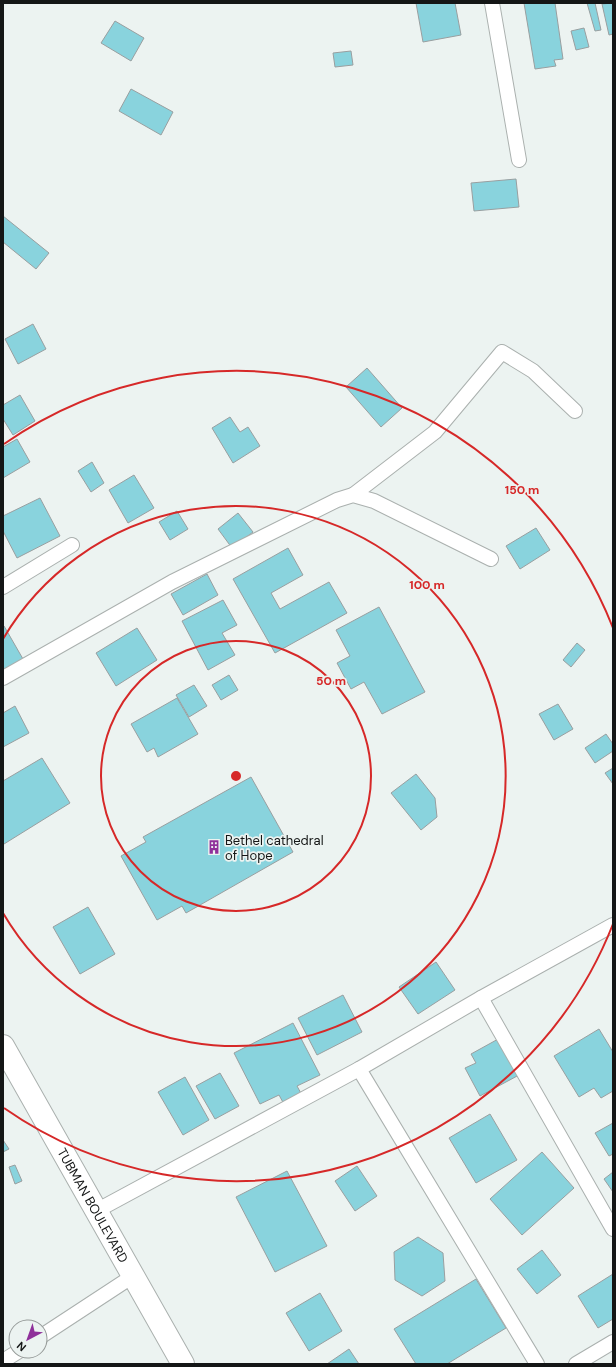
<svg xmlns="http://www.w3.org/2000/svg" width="616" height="1367" font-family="'DM Sans',sans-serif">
	<rect width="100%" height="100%" fill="#ecf3f1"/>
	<g fill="#89d3dd" stroke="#999fa0">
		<path d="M 416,3 L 455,3 L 461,35 L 423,42 Z"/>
		<path d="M 524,3 L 555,3 L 563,59 L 554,60 L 556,66 L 535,69 Z"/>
		<path d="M 587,3 L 595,3 L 601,30 L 595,31 Z"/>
		<path d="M 613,3 L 613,34 L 609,35 L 602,4 Z"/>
		<path d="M 115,21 L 144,38 L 131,61 L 101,43 Z"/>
		<path d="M 584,28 L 589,47 L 576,50 L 571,31 Z"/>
		<path d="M 351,51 L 353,65 L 335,67 L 333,53 Z"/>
		<path d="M 131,89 L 173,112 L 161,135 L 119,111 Z"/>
		<path d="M 516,179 L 519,207 L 474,211 L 471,183 Z"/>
		<path d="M 3,216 L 49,253 L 36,269 L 3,242 Z"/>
		<path d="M 33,324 L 46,349 L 18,364 L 5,339 Z"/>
		<path d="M 367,368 L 402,408 L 381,427 L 346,387 Z"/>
		<path d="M 20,395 L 35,421 L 13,435 L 3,419 L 3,405 Z"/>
		<path d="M 230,417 L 240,432 L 248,427 L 260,446 L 233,463 L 212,428 Z"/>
		<path d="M 17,439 L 30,462 L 3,478 L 3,447 Z"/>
		<path d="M 92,462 L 104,483 L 91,492 L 78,471 Z"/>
		<path d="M 134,475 L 154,508 L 128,523 L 109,490 Z"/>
		<path d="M 40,498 L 60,536 L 17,558 L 3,531 L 3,516 Z"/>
		<path d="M 177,511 L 188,529 L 170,540 L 159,522 Z"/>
		<path d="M 238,513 L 253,532 L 232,548 L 218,529 Z"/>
		<path d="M 536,528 L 550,550 L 520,569 L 506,546 Z"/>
		<path d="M 288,548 L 303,575 L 271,593 L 280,609 L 329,582 L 347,613 L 275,653 L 233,579 Z"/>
		<path d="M 207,574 L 218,595 L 183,615 L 171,594 Z"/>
		<path d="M 223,600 L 237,625 L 222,633 L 235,655 L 208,670 L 182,621 Z"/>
		<path d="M 379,607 L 425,692 L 382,714 L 364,682 L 351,689 L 337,663 L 350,656 L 336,630 Z"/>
		<path d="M 3,626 L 4,626 L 23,659 L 3,671 Z"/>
		<path d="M 137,628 L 157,660 L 116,686 L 96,653 Z"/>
		<path d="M 577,643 L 585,650 L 571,667 L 563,660 Z"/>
		<path d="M 229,675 L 238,690 L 221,700 L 212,685 Z"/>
		<path d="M 194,685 L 207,706 L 189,717 L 176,695 Z"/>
		<path d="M 177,698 L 198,734 L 158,757 L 154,748 L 147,752 L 131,724 Z"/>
		<path d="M 558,704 L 573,729 L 554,740 L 539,714 Z"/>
		<path d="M 15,706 L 29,733 L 3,747 L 3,713 Z"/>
		<path d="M 606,734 L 613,744 L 613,751 L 595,763 L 585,748 Z"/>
		<path d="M 42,758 L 70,803 L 4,844 L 3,842 L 3,781 Z"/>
		<path d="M 613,768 L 613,784 L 605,773 Z"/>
		<path d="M 416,774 L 435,798 L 437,817 L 421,830 L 391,793 Z"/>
		<path d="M 251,777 L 293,852 L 186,913 L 182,906 L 157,920 L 121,856 L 146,842 L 143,837 Z"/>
		<path d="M 88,907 L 115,954 L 80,974 L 53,927 Z"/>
		<path d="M 436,962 L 455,990 L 418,1014 L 399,987 Z"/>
		<path d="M 343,995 L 362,1032 L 317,1055 L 298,1018 Z"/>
		<path d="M 293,1023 L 320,1075 L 297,1086 L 303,1097 L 285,1106 L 279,1095 L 260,1104 L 234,1053 Z"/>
		<path d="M 599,1029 L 613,1052 L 613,1091 L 601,1098 L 594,1088 L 579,1097 L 554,1056 Z"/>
		<path d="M 500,1038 L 519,1075 L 480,1096 L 465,1068 L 476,1063 L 471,1054 Z"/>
		<path d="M 220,1073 L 239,1106 L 215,1119 L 196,1086 Z"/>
		<path d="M 185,1077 L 209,1120 L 183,1135 L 158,1092 Z"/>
		<path d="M 490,1114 L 517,1160 L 476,1183 L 449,1138 Z"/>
		<path d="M 613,1123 L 613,1154 L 609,1156 L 595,1133 Z"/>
		<path d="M 3,1140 L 9,1149 L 3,1152 Z"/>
		<path d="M 542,1152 L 574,1188 L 522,1235 L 490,1199 Z"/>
		<path d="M 15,1165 L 22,1181 L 15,1184 L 9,1167 Z"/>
		<path d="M 357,1166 L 377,1196 L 355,1211 L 335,1181 Z"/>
		<path d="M 287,1171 L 327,1246 L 275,1272 L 236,1197 Z"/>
		<path d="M 613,1172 L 613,1192 L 604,1179 Z"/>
		<path d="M 418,1237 L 443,1253 L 445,1281 L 422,1296 L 395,1280 L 394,1252 Z"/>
		<path d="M 542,1250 L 561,1275 L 537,1294 L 517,1269 Z"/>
		<path d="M 613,1274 L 613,1319 L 598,1328 L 578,1296 Z"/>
		<path d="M 476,1279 L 506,1328 L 447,1364 L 416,1364 L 394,1329 Z"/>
		<path d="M 320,1293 L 342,1331 L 309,1351 L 286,1313 Z"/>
		<path d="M 349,1349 L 359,1364 L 327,1364 Z"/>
	</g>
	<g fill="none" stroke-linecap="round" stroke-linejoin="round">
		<defs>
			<g id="street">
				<path d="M 492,3 L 519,160"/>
				<path d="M 353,495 L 435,432 L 502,352 L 533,371 L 575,411"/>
				<path d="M 3,587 L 72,545"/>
				<path d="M 3,678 L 172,582 L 337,500 L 353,495 L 374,501 L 491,559"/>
				<path d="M 481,998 L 613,1229"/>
				<path d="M 359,1069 L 537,1364"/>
				<path d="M 96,1211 L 359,1069 L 481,998 L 613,925"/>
				<path d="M 40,1337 L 133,1276"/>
				<path d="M 3,1361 L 19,1351"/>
				<path d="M 576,1364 L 613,1342"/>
			</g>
			<g id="highway">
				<path id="s1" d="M 3,1046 L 183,1364"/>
			</g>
		</defs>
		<use href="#street" stroke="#aab0ae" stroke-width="16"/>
		<use href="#highway" stroke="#aab0ae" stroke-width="24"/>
		<use href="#street" stroke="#fff" stroke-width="14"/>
		<use href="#highway" stroke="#fff" stroke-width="22"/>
	</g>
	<g fill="none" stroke="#d62828" stroke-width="2">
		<circle cx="236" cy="776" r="135"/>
		<path d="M3 639A270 270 0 1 1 3 913"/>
		<path d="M613 924A405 405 0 0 1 4 1108M4 444A405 405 0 0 1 613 628"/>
	</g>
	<defs>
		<symbol id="building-bare" viewBox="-9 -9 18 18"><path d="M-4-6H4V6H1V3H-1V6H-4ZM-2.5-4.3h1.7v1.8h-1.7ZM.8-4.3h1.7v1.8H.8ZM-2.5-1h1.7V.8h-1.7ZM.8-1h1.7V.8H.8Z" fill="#8f309a" stroke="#ecf3f1" stroke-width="2.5" paint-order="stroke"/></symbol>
	</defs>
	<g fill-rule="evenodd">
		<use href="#building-bare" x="204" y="837" width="20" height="20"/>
	</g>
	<g text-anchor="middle" stroke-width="3.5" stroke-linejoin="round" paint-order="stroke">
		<g font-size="13" fill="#141616" stroke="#ecf3f1" text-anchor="start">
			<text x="225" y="845">Bethel cathedral<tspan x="225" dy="15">of Hope</tspan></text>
		</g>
		<g font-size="13" fill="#141616" stroke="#ecf3f1">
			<text dy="5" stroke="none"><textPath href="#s1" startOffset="183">TUBMAN BOULEVARD</textPath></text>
		</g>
	</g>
	<circle cx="236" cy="776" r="6" fill="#d62828" stroke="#ecf3f1" stroke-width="2"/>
	<g font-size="12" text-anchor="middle" font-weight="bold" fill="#d62828" stroke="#ecf3f1" stroke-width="3.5" stroke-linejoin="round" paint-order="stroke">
		<text x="522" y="494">150 m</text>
		<text x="427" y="589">100 m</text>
		<text x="331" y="685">50 m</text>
	</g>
	<rect width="616" height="1367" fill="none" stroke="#141616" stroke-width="8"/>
	<g transform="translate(28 1339) rotate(221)"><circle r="19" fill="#ecf3f1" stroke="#969b99"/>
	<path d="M0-3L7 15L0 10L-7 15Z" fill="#8f309a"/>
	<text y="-6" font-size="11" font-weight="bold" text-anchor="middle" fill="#141616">N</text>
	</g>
</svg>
